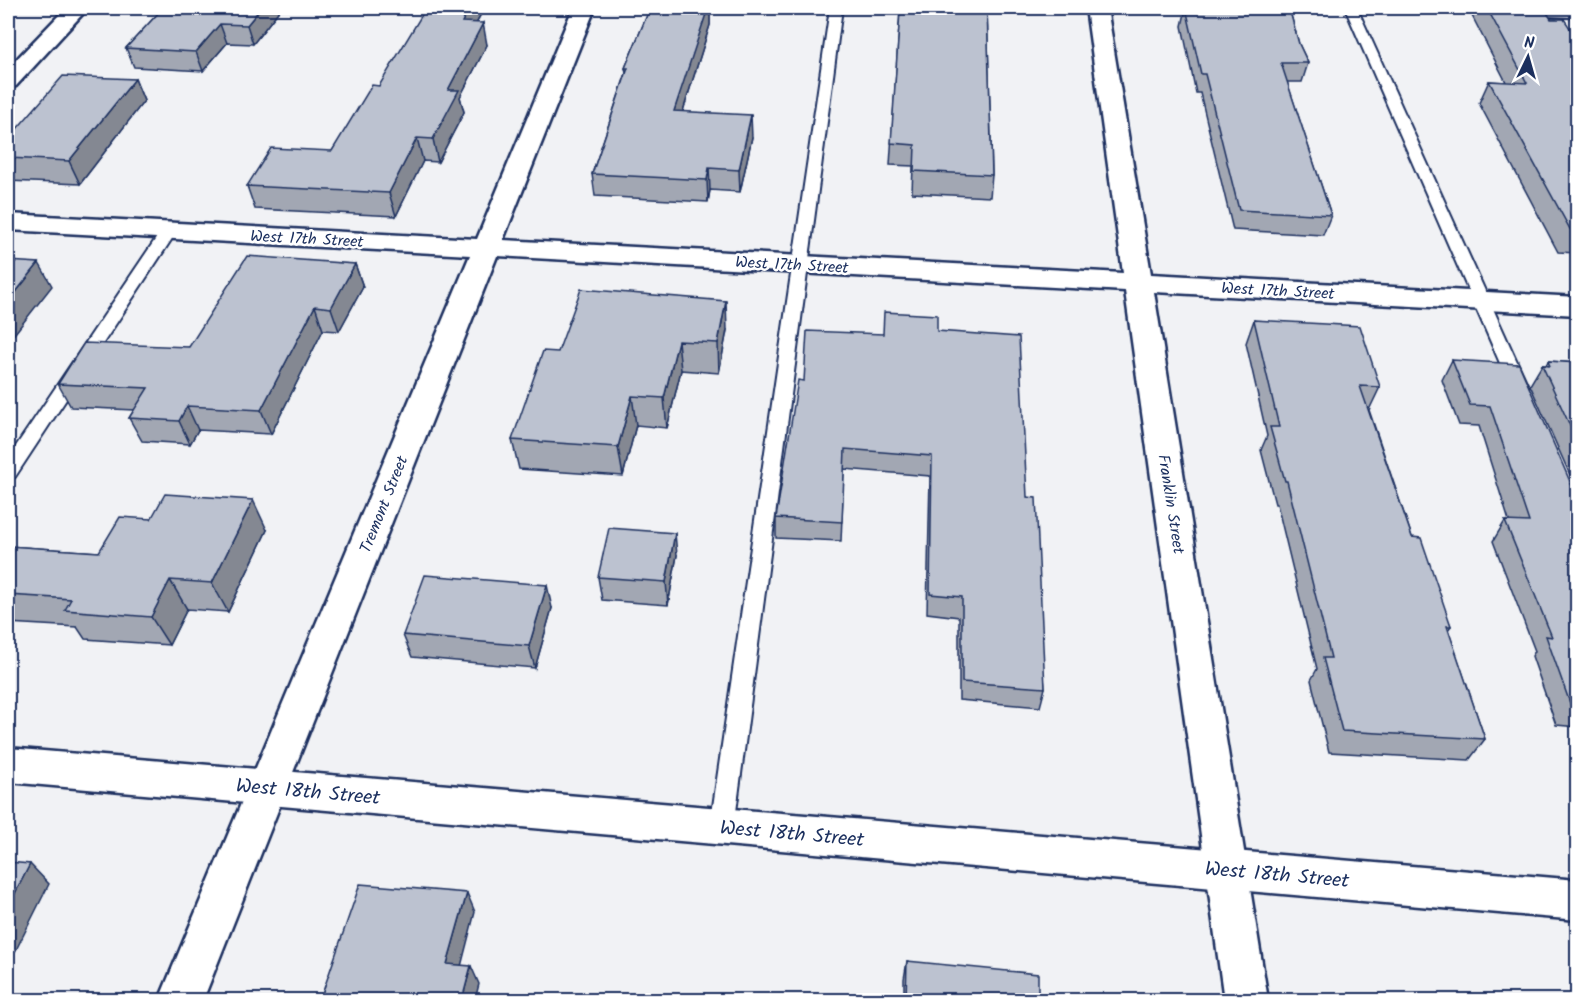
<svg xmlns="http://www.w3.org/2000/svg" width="1585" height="1008" font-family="Kalam,sans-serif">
	<rect width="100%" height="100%" fill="#f1f2f5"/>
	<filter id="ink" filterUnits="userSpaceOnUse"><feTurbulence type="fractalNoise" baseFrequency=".0167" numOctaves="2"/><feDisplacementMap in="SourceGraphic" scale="12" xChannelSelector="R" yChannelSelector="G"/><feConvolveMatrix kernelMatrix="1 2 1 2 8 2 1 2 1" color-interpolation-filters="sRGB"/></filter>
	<g filter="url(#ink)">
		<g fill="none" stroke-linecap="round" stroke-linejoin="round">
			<defs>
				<g id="service">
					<path d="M 830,8 L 842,8 L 734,827 L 730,835 L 722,838 L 714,835 L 710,827 Z"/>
					<path d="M 1345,8 L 1357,8 L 1528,386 L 1525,390 L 1513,390 L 1510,386 Z"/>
					<path d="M 169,226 L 177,231 L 15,477 L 8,479 L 8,458 L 163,228 Z"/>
				</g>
				<g id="minor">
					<path d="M 66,8 L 88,8 L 16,86 L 8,88 L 8,68 Z"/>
					<path d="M 573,8 L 595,8 L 503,240 L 1123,273 L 1086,8 L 1107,8 L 1151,274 L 1578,297 L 1578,315 L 1154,292 L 1268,1000 L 1224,1000 L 1125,291 L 497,256 L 203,1000 L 159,1000 L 470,255 L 8,230 L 8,214 L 477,239 Z"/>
					<path d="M 1489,8 L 1578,8 L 1578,17 L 1499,14 L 1491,13 Z"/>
				</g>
				<path id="secondary" d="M 8,748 L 1578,880 L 1578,920 L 8,782 Z"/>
			</defs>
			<use href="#service" stroke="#1b2f5e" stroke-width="4"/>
			<use href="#minor" stroke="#1b2f5e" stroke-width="5"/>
			<use href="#secondary" stroke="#1b2f5e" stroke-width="5"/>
			<use href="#service" fill="#fff" fill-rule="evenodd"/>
			<use href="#minor" fill="#fff" fill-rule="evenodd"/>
			<use href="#secondary" fill="#fff" fill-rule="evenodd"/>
		</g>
		<g fill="#a2a7b3" stroke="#1b2f5e" stroke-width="1.5">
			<path d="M 163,8 L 281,8 L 253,44 L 227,43 L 203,71 L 134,67 L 126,48 Z"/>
			<path d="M 650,8 L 710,8 L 710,25 L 683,111 L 752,137 L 740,192 L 710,190 L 708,202 L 595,196 L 592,174 L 626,73 L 625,68 Z"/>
			<path d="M 942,8 L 987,8 L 992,175 L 990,197 L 912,193 L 913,166 L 890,165 L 900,11 L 942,13 Z"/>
			<path d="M 1183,8 L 1289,8 L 1299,44 L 1308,63 L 1302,82 L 1287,82 L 1331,215 L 1323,235 L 1233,230 L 1200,93 L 1196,93 L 1182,26 L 1185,13 Z"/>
			<path d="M 1468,8 L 1544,8 L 1551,19 L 1578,40 L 1578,253 L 1558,252 L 1479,103 L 1489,81 L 1506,82 Z"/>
			<path d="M 477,23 L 487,45 L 460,97 L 464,112 L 438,162 L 423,161 L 396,216 L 255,209 L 247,186 L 332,151 L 379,86 Z"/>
			<path d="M 135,79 L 144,101 L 80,184 L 8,181 L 8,139 Z"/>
			<path d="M 355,264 L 363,287 L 339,331 L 323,330 L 271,434 L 198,430 L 190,444 L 142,441 L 129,418 L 134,410 L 71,407 L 58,384 L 189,347 Z"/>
			<path d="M 1254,320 L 1380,387 L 1369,410 L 1412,537 L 1451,626 L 1448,630 L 1485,739 L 1469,760 L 1329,752 L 1311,680 L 1317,669 L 1277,504 L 1275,504 L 1261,450 L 1267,436 L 1246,343 Z"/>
			<path d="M 727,330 L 719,373 L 681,370 L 667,428 L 636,425 L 623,476 L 519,469 L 512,440 L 558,352 Z"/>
			<path d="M 937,331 L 1027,497 L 1045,688 L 1040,707 L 959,700 L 959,617 L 927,613 L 930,476 L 844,469 L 841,541 L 776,538 L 776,518 L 804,381 L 883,334 Z"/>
			<path d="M 1452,360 L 1578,500 L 1578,727 L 1556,725 L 1532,656 L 1535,651 L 1493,541 L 1505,521 L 1509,521 L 1479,426 L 1459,425 L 1442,380 Z"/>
			<path d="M 1548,361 L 1578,363 L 1578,493 L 1530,385 L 1542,365 L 1546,365 Z"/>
			<path d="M 267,530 L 228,612 L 187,609 L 169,645 L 85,639 L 77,627 L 8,623 L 8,546 L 99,552 Z"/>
			<path d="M 677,555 L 668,605 L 602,600 L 598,577 Z"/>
			<path d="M 552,608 L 535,668 L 412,657 L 403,635 Z"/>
			<path d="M 907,961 L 1038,1000 L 904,1000 L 904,979 Z"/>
		</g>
		<g fill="#848892" stroke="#1b2f5e" stroke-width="1.5">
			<path d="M 8,8 L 17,8 L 8,16 Z"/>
			<path d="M 261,8 L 281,8 L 253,44 L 247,25 Z"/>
			<path d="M 469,8 L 484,8 L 466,44 L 462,22 Z"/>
			<path d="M 704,8 L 710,8 L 710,25 L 676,133 L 674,111 Z"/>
			<path d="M 483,23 L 487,45 L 460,97 L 464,112 L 438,162 L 433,139 L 448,90 Z"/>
			<path d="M 220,24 L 227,43 L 203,71 L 196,52 Z"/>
			<path d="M 135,79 L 144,101 L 80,184 L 69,161 Z"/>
			<path d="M 751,115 L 752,137 L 740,192 L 739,170 Z"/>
			<path d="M 417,138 L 423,161 L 396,216 L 389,193 Z"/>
			<path d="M 709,168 L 710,190 L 708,202 L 707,180 Z"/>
			<path d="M 39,263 L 52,286 L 8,342 L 8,302 Z"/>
			<path d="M 355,264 L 363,287 L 339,331 L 331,308 Z"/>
			<path d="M 726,301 L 727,330 L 719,373 L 718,343 Z"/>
			<path d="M 315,306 L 323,330 L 271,434 L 261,410 Z"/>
			<path d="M 678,341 L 681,370 L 667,428 L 664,398 Z"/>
			<path d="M 632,396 L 636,425 L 623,476 L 618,447 Z"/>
			<path d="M 187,406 L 198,430 L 190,444 L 179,421 Z"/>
			<path d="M 253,500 L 267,530 L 228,612 L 212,583 Z"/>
			<path d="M 675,533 L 677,555 L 668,605 L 666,582 Z"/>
			<path d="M 170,580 L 187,609 L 169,645 L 151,617 Z"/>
			<path d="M 547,585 L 552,608 L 535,668 L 529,646 Z"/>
			<path d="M 30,864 L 49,884 L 8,966 L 8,907 Z"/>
			<path d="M 467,893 L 475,912 L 457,982 L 447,964 Z"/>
			<path d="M 471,966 L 479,984 L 475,1000 L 462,1000 Z"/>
		</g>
		<g fill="#bcc2d0" stroke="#1b2f5e" stroke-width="1.5">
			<path d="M 163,8 L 261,8 L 247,25 L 220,24 L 196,52 L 126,48 Z"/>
			<path d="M 426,8 L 469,8 L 462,22 L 483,23 L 448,90 L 459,90 L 433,139 L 417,138 L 389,193 L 247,186 L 271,148 L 332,151 L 372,85 L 379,86 Z"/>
			<path d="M 650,8 L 708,8 L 674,111 L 751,115 L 739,170 L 709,168 L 707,180 L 592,174 L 628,68 L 625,68 Z"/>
			<path d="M 943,8 L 987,8 L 992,175 L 914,171 L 915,145 L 891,143 L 900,11 L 943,13 Z"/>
			<path d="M 1186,8 L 1289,8 L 1299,44 L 1308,63 L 1281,63 L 1331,215 L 1239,210 L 1205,74 L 1201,74 Z"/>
			<path d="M 1487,8 L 1544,8 L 1551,19 L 1564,19 L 1578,40 L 1578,230 L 1570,229 L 1489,81 L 1527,83 Z"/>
			<path d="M 63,76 L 135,79 L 69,161 L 8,158 L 8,139 Z"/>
			<path d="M 247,256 L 355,264 L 331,308 L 315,306 L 261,410 L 187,406 L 179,421 L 129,418 L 148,388 L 58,384 L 84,343 L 189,347 Z"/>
			<path d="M 8,261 L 39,263 L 8,302 Z"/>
			<path d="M 581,289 L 726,301 L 718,343 L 678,341 L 664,398 L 632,396 L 618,447 L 512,440 L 543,351 L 558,352 Z"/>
			<path d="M 884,312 L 937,315 L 937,331 L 1019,337 L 1027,497 L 1036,498 L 1045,688 L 962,682 L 962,597 L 930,594 L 932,456 L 845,449 L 842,522 L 776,518 L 798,380 L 804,381 L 807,331 L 883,334 Z"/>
			<path d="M 1254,320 L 1360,326 L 1380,387 L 1360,386 L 1412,537 L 1421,538 L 1451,626 L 1447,626 L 1485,739 L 1342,731 L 1323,658 L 1331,658 L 1287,481 L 1285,481 L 1270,427 L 1279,427 Z"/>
			<path d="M 1452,360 L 1519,364 L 1578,500 L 1578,706 L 1571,706 L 1546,636 L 1552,637 L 1505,521 L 1529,522 L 1490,406 L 1470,405 Z"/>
			<path d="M 1548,361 L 1578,363 L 1578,443 L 1542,365 L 1550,366 Z"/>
			<path d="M 165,494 L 253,500 L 212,583 L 170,580 L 151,617 L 65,610 L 71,599 L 8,595 L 8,546 L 99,552 L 120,517 L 151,519 Z"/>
			<path d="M 609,528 L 675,533 L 666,582 L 598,577 Z"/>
			<path d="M 425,575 L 547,585 L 529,646 L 403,635 Z"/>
			<path d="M 8,862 L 30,864 L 8,907 Z"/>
			<path d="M 360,884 L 467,893 L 447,964 L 471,966 L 462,1000 L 320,1000 Z"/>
			<path d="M 907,961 L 1038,974 L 1038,1000 L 906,1000 Z"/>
		</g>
	</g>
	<g text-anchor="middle" stroke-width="5" stroke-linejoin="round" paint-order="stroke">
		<g font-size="16" fill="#1b2f5e" stroke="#fff">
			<text transform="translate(307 238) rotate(3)" y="6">West 17th Street</text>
			<text transform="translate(792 264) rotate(3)" y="6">West 17th Street</text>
			<text transform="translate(1278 290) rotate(3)" y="6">West 17th Street</text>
			<text transform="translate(383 504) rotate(-68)" y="6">Tremont Street</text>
			<text transform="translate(1172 504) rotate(81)" y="6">Franklin Street</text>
		</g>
		<g font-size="20" fill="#1b2f5e" stroke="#fff">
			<text transform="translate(308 791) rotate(5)" y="7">West 18th Street</text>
			<text transform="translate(792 833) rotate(5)" y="7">West 18th Street</text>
			<text transform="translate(1277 874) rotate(5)" y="7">West 18th Street</text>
		</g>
	</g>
	<rect width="1585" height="1008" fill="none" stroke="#fff" stroke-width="30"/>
	<rect x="15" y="15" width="1555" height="978" fill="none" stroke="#1b2f5e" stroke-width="2" filter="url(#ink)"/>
	<g transform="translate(1528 57) rotate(5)" stroke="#ffffff" stroke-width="4.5" paint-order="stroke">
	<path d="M0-4.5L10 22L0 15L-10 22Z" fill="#1b2f5e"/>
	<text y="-9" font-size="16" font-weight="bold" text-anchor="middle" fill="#1b2f5e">N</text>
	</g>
</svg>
